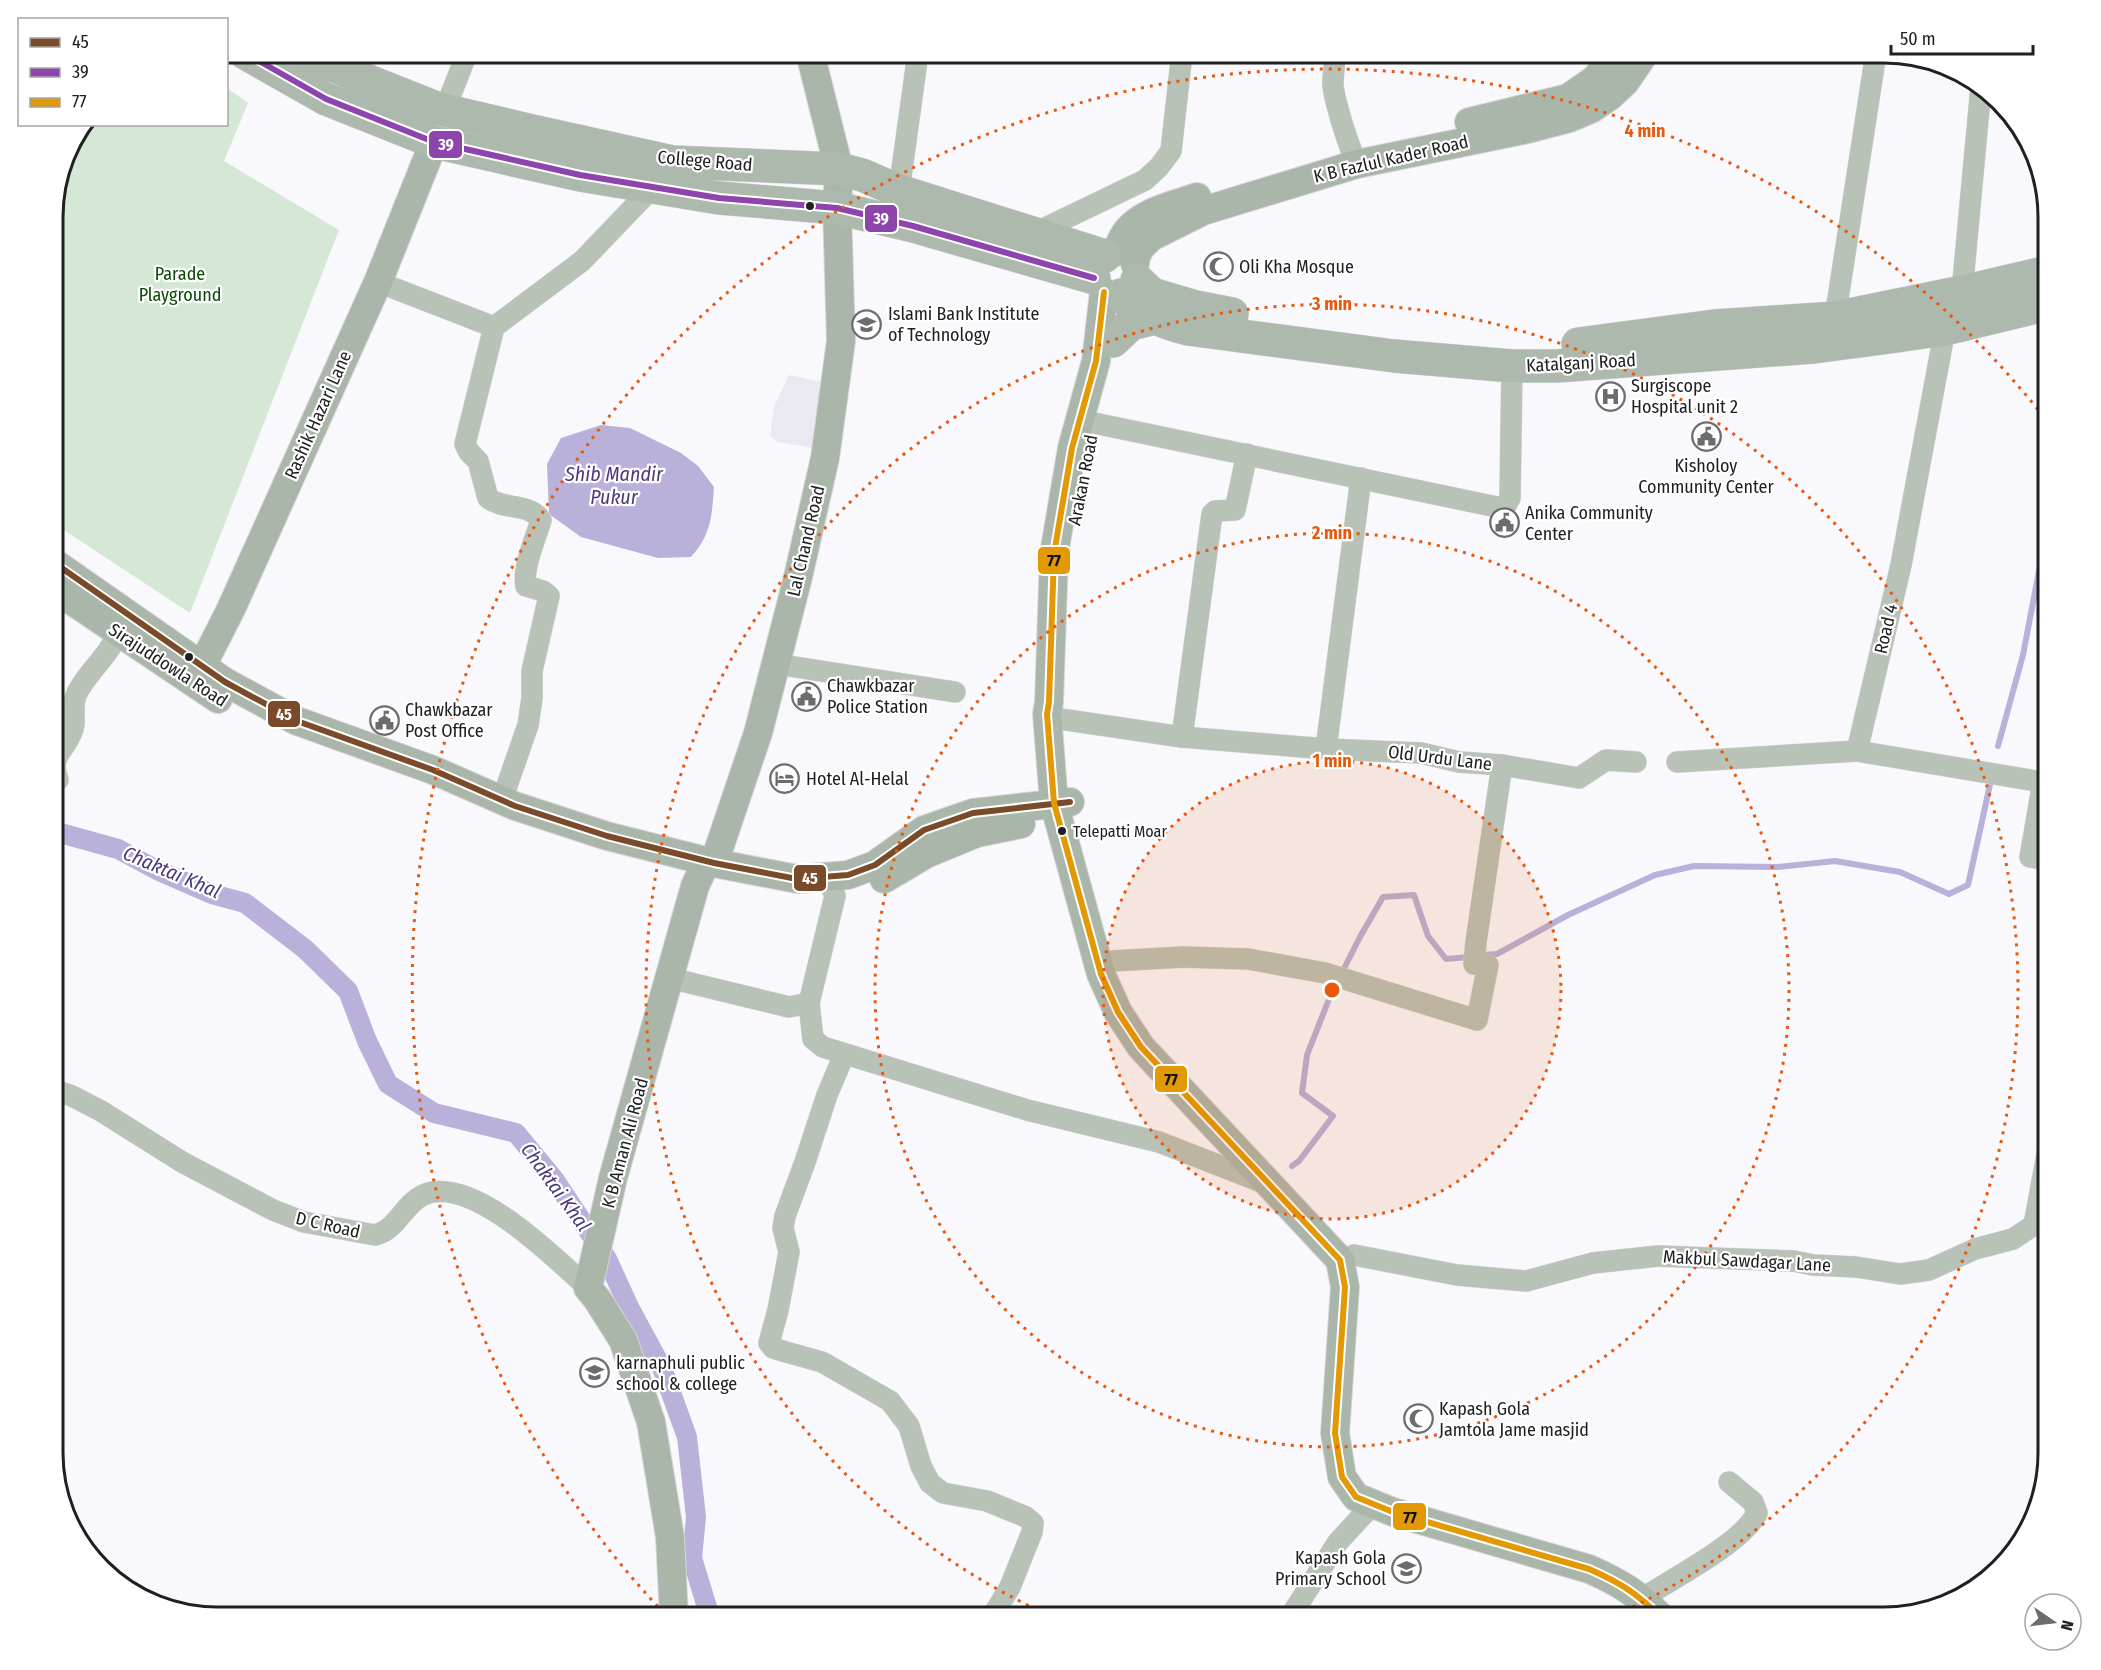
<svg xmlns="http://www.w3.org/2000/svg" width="2101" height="1670" font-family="'Fira Sans Condensed',sans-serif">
	<rect width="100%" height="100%" fill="#f9f8fd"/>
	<path fill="#eae8f1" d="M 789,375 L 831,384 L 820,449 L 778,442 L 770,436 L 774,407 Z"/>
	<path fill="#d5e7d5" d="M 227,88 L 248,103 L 224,161 L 339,230 L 190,613 L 53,523 L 53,206 L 69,145 L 85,125 L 226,124 Z"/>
	<path fill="#b9b1da" d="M 601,425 L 630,428 L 681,453 L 698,466 L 714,487 C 712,516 711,535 691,557 L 658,558 L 581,537 L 549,514 L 547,464 L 561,438 Z"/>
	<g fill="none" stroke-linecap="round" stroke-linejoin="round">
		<g stroke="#b9b1da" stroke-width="6">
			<path d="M 1998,746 L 2023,655 L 2048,524"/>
			<path d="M 1483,955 L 1497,954 L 1568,915 L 1655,875 L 1694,866 L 1777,867 L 1835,861 L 1900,872 L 1949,894 L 1968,885 L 1991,780"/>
			<path d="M 1292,1166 L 1299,1161 L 1333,1116 L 1302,1093 L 1307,1055 L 1331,994 L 1360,937 L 1383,897 L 1414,895 L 1428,936 L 1446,959 L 1470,957"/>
		</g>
		<path stroke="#b9b1da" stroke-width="20" d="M 53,831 L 118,849 L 157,870 L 212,894 L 245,903 L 305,949 L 348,991 L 367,1041 L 388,1084 L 434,1113 L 516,1133 L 554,1179 L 607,1259 L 629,1307 L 662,1368 L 687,1437 L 696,1517 L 692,1558 L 710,1617"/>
		<defs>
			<g id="street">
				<path d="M 1333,53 C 1337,63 1332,75 1333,86 C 1336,107 1348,144 1357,164"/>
				<path d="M 442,109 L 446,107 L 467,53"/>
				<path d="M 899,191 L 918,53"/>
				<path d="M 1035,233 L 1145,180 L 1159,167 L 1171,151 L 1182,53"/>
				<path d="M 378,282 L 494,327"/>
				<path d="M 1962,292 L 1981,87"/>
				<path d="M 1835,318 L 1876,53"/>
				<path d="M 1094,423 L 1497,507 L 1505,507 L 1510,498 L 1512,366"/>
				<path d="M 776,664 L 955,692"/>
				<path d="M 1060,719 L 1182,737 L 1326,749 L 1421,753 L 1459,762 L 1502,765 L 1579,778 L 1606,760 L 1636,762"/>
				<path d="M 1182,737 L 1212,514 L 1215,511 L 1235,510 L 1247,454"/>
				<path d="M 1326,749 L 1361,478"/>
				<path d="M 1857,751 L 2048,783"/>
				<path d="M 1677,762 L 1857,751 L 1901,565 L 1945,329"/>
				<path d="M 58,780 C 49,756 63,753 71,734 C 78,721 70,707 77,693 C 88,671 110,655 118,632"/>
				<path d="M 2043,782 L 2030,857 L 2048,860"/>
				<path d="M 502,800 L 528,725 L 532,698 L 532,671 L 549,596 L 543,591 L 526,586 C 522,568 536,538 541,520 C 531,503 503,510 488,498 L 478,461 L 469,452 L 465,444 L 494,327 L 582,261 L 653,187"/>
				<path d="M 828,878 L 835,896 L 809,1003 L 813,1039 L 823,1047 L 1027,1110 L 1159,1142 L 1264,1183"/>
				<path d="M 1112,961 L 1183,957 L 1248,959 L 1325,973 L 1477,1020 L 1488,965 L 1474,964 L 1476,942 L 1502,765"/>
				<path d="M 682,981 L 789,1007 L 809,1003"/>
				<path d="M 844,1055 L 827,1095 L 805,1162 L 785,1216 L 783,1228 L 789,1252 L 778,1310 L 769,1343 L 773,1348 L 786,1352 L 822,1362 L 890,1401 L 909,1426 L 921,1466 L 930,1483 L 943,1493 L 987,1501 L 1026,1517 L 1033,1523 L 1032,1532 L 1010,1587 L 995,1612 L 999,1617"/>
				<path d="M 53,1089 L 72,1096 L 101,1111 L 182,1162 L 273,1210 L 304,1222 L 375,1235 C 397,1230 403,1205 423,1195 C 471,1173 556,1259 588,1288"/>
				<path d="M 1340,1260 L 1354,1255 L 1457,1275 L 1526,1281 L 1593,1263 L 1658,1256 L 1794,1261 L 1813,1265 L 1856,1267 L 1900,1274 L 1929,1270 L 1975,1249 L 2013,1239 L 2034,1225 L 2048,1149"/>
				<path d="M 1651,1593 C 1679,1575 1744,1541 1757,1513 L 1753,1502 L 1729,1482"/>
				<path d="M 1290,1617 L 1338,1542 L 1373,1504"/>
			</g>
			<g id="secondary">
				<path d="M 1469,122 L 1568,98 L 1594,80 L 1619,53"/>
				<path d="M 1116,252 C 1119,246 1122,237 1127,231 C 1143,211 1174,205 1197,197"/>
				<path d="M 1135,264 L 1136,256 L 1141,247 L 1151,237 L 1203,211 L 1357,164 L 1528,129 L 1570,118 L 1591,109 L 1610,96 L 1625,82 L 1645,53"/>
				<path d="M 1104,292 L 1096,361 L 1072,448 L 1054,554 L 1049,702 L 1047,714 L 1054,803 L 1101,974 L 1118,1012 L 1141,1047 L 1340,1260 L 1345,1287 L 1335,1433 L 1342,1477 L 1356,1497 L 1393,1512 L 1589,1569 C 1621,1583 1636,1593 1661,1617"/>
				<path d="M 53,562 L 225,682 L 297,721 L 433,770 L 515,806 L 607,836 L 714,863 L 797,879 L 848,875 L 875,865 L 924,830 L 973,813 L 1070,802"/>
				<path d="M 53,588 L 218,699"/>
				<path d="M 187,677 L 202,666 L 231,609 L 378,282 L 434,142"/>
				<path d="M 714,863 L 758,733 L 798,577 L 825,458 L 841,341 L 837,208 L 839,169 L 810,53"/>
				<path d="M 884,879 L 926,854 L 977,833 L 1021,824"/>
				<path d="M 674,1617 L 670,1537 L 651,1422 L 623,1340 L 597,1299 L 588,1288 L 613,1178 L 695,886 L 701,873"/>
			</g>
			<g id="primary">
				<path d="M 245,53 L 326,99 L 434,142 L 580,175 L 719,198 L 837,208 L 913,226 L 1094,278"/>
				<path d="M 307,53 L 361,78 L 439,109 L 528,130 L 673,162 L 839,169 L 862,175 L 899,191 L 1105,256"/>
				<path d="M 1137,280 L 1152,294 L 1196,307 L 1232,314"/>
				<path d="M 1121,295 C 1138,313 1164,323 1188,329 L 1394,356 L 1512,366 L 1557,366 L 1814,347 L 1890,337 L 1945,329 L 2048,304"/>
				<path d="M 1113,341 L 1131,324 L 1156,318"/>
				<path d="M 1578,344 L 1714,326 L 1835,318 L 1962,292 L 2048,272"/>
			</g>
		</defs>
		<use href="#street" stroke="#d7d6d9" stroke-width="22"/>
		<use href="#secondary" stroke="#d7d6d9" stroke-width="30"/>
		<use href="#primary" stroke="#d7d6d9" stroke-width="34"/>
		<use href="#street" stroke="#b8c2b6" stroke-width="21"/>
		<use href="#secondary" stroke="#aab6aa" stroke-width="28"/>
		<use href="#primary" stroke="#aeb9ae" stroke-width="33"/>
		<defs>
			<path id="bus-1" d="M 53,562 L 225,682 L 297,721 L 433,770 L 515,806 L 607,836 L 714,863 L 797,879 L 848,875 L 875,865 L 924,830 L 973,813 L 1070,802"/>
			<path id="bus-2" d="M 245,53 L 326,99 L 434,142 L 580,175 L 719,198 L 837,208 L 913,226 L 1094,278"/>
			<path id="bus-3" d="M 1104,292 L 1096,361 L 1072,448 L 1054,554 L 1049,702 L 1047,714 L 1054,803 L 1101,974 L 1118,1012 L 1141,1047 L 1340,1260 L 1345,1287 L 1335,1433 L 1342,1477 L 1356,1497 L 1393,1512 L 1589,1569 C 1621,1583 1636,1593 1661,1617"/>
		</defs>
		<use href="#bus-1" stroke="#fff" stroke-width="10"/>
		<use href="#bus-2" stroke="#fff" stroke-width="10"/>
		<use href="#bus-3" stroke="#fff" stroke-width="10"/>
		<use href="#bus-1" stroke="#7a4b2a" stroke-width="6"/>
		<use href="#bus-2" stroke="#8e44ad" stroke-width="6"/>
		<use href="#bus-3" stroke="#e29903" stroke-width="6"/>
	</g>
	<circle cx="1332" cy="990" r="229" fill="#e8590c" fill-opacity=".12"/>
	<g fill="none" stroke="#e8590c" stroke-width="3" stroke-dasharray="3 6">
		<circle cx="1332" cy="990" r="229"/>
		<circle cx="1332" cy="990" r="457"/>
		<path d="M1053 1617A686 686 0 1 1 1611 1617"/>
		<path d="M664 1613A914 914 0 1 1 2047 421"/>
	</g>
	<defs>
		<symbol id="mosque-ring" viewBox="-11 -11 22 22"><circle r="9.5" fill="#fff" stroke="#6c6c6f" stroke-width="1.5"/><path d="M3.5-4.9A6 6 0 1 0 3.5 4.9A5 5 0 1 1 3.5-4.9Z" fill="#6c6c6f"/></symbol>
		<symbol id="university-ring" viewBox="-11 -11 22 22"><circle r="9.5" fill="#fff" stroke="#6c6c6f" stroke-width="1.5"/><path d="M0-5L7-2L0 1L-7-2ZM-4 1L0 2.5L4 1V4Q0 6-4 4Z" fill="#6c6c6f"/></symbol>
		<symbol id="hospital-ring" viewBox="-11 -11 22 22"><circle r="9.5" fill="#fff" stroke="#6c6c6f" stroke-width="1.5"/><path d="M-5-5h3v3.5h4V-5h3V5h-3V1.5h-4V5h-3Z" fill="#6c6c6f"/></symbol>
		<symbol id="civic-ring" viewBox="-11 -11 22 22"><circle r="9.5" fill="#fff" stroke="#6c6c6f" stroke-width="1.5"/><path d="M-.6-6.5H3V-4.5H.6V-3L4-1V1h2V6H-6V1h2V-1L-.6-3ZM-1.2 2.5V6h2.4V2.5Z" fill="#6c6c6f"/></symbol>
		<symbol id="hotel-ring" viewBox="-11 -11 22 22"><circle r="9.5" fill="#fff" stroke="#6c6c6f" stroke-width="1.5"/><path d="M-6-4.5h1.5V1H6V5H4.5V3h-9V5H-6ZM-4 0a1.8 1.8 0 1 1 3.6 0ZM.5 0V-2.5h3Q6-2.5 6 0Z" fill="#6c6c6f"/></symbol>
		<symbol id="school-ring" viewBox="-11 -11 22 22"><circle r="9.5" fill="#fff" stroke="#6c6c6f" stroke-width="1.5"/><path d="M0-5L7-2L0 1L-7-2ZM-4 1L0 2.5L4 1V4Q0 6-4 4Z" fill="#6c6c6f"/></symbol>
	</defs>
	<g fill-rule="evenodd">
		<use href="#mosque-ring" x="1202" y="250" width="33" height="33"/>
		<use href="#university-ring" x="850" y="308" width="33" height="33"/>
		<use href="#hospital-ring" x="1594" y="380" width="33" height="33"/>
		<use href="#civic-ring" x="1690" y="420" width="33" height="33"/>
		<use href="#civic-ring" x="1488" y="506" width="33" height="33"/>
		<use href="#civic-ring" x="790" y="680" width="33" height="33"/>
		<use href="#civic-ring" x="368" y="704" width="33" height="33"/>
		<use href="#hotel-ring" x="768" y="762" width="33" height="33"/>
		<use href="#university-ring" x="578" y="1356" width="33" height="33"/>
		<use href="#mosque-ring" x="1402" y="1402" width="33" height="33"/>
		<use href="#school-ring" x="1390" y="1552" width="33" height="33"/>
	</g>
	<g fill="#202022" stroke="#fff" stroke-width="2">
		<circle cx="810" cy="206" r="5"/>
		<circle cx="189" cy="657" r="5"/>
		<circle cx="1062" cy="831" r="5"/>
	</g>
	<g text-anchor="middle" stroke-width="4.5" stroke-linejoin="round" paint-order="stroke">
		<g font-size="16" fill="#202022" stroke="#fff" text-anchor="start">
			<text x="1073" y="837">Telepatti Moar</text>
		</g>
		<g font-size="18" fill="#202022" stroke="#fff">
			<text transform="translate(1391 159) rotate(-13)" y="6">K B Fazlul Kader Road</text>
			<text transform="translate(705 161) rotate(5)" y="6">College Road</text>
			<text transform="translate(1581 363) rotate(-3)" y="6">Katalganj Road</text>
			<text transform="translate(318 415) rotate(-66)" y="6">Rashik Hazari Lane</text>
			<text transform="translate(1083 480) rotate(-79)" y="6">Arakan Road</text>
			<text transform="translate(806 541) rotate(-77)" y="6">Lal Chand Road</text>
			<text transform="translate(1886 629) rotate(-77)" y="6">Road 4</text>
			<text transform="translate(168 665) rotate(33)" y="6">Sirajuddowla Road</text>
			<text transform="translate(1440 758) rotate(7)" y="6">Old Urdu Lane</text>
			<text transform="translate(625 1143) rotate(-75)" y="6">K B Aman Ali Road</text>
			<text transform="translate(328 1225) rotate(13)" y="6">D C Road</text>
			<text transform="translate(1747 1261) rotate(3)" y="6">Makbul Sawdagar Lane</text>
		</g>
		<g font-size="18" fill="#202022" stroke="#fff" text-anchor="start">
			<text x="1239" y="273">Oli Kha Mosque</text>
			<text x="888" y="320">Islami Bank Institute<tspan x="888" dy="21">of Technology</tspan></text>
			<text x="1631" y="392">Surgiscope<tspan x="1631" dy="21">Hospital unit 2</tspan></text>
			<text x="1706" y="472" text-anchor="middle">Kisholoy<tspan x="1706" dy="21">Community Center</tspan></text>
			<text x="1525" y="519">Anika Community<tspan x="1525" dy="21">Center</tspan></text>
			<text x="827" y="692">Chawkbazar<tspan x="827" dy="21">Police Station</tspan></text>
			<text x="405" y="716">Chawkbazar<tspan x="405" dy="21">Post Office</tspan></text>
			<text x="806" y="785">Hotel Al-Helal</text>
			<text x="616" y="1369">karnaphuli public<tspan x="616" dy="21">school &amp; college</tspan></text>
			<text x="1439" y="1415">Kapash Gola<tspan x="1439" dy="21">Jamtola Jame masjid</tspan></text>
			<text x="1386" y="1564" text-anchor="end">Kapash Gola<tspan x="1386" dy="21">Primary School</tspan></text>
		</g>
		<g font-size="18" fill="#0b4905" stroke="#fff">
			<text x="180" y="280">Parade<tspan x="180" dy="21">Playground</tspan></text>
		</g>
		<g font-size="20" font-style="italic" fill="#4b397e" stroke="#fff">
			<text x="614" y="481">Shib Mandir<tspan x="614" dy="23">Pukur</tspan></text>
			<text transform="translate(172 872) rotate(23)" y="7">Chaktai Khal</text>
			<text transform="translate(556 1187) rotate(54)" y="7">Chaktai Khal</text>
		</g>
	</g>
	<path d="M0 0H2101V1670H0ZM217 63H1884A154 154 0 0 1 2038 217V1453A154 154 0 0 1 1884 1607H217A154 154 0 0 1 63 1453V217A154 154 0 0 1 217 63Z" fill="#fff" fill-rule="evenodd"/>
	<path fill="none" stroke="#202022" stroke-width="3" d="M217 63H1884A154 154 0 0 1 2038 217V1453A154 154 0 0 1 1884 1607H217A154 154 0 0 1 63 1453V217A154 154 0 0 1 217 63Z"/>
	<circle cx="1332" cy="990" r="9" fill="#e8590c" stroke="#fff" stroke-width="3"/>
	<g font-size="18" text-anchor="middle" font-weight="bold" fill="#e8590c" stroke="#fff" stroke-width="4.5" stroke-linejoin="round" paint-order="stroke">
		<text x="1645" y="137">4 min</text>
		<text x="1332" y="310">3 min</text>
		<text x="1332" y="539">2 min</text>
		<text x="1332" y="767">1 min</text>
	</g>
	<g stroke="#fff" stroke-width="2">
		<rect x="428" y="130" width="35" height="29" rx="6" fill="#8e44ad"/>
		<rect x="864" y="204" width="34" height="29" rx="6" fill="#8e44ad"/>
		<rect x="1037" y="546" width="34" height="29" rx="6" fill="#e29903"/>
		<rect x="267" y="700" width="34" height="28" rx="6" fill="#7a4b2a"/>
		<rect x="793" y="864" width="34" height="28" rx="6" fill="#7a4b2a"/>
		<rect x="1154" y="1065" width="34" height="28" rx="6" fill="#e29903"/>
		<rect x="1392" y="1502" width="35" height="29" rx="6" fill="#e29903"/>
	</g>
	<g font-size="16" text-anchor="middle" font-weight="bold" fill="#fff">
		<text x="446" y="150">39</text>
		<text x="881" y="224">39</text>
		<text x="284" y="720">45</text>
		<text x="810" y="884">45</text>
	</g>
	<g font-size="16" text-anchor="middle" font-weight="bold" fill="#111">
		<text x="1054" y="566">77</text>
		<text x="1171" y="1085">77</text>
		<text x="1410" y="1523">77</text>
	</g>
	<rect x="18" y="18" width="210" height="108" fill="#ffffff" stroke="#a6a6a7" stroke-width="1.5"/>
	<rect x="30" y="38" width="30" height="9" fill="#7a4b2a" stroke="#a6a6a7" stroke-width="1.5"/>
	<text x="72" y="48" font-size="18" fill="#202022">45</text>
	<rect x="30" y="68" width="30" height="9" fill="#8e44ad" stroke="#a6a6a7" stroke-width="1.5"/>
	<text x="72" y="78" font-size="18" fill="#202022">39</text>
	<rect x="30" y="98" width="30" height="9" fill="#e29903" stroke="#a6a6a7" stroke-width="1.5"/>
	<text x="72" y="108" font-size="18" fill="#202022">77</text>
	<g transform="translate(2053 1622) rotate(104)"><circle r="28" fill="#ffffff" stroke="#a6a6a7" stroke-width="1.5"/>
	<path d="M0-4.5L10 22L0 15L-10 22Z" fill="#6c6c6f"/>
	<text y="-9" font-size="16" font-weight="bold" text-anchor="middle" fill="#202022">N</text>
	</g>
	<path d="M1891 45v9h142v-9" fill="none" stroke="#202022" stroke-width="3"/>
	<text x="1900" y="45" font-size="18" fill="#202022" stroke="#ffffff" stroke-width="4.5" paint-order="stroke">50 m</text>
</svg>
